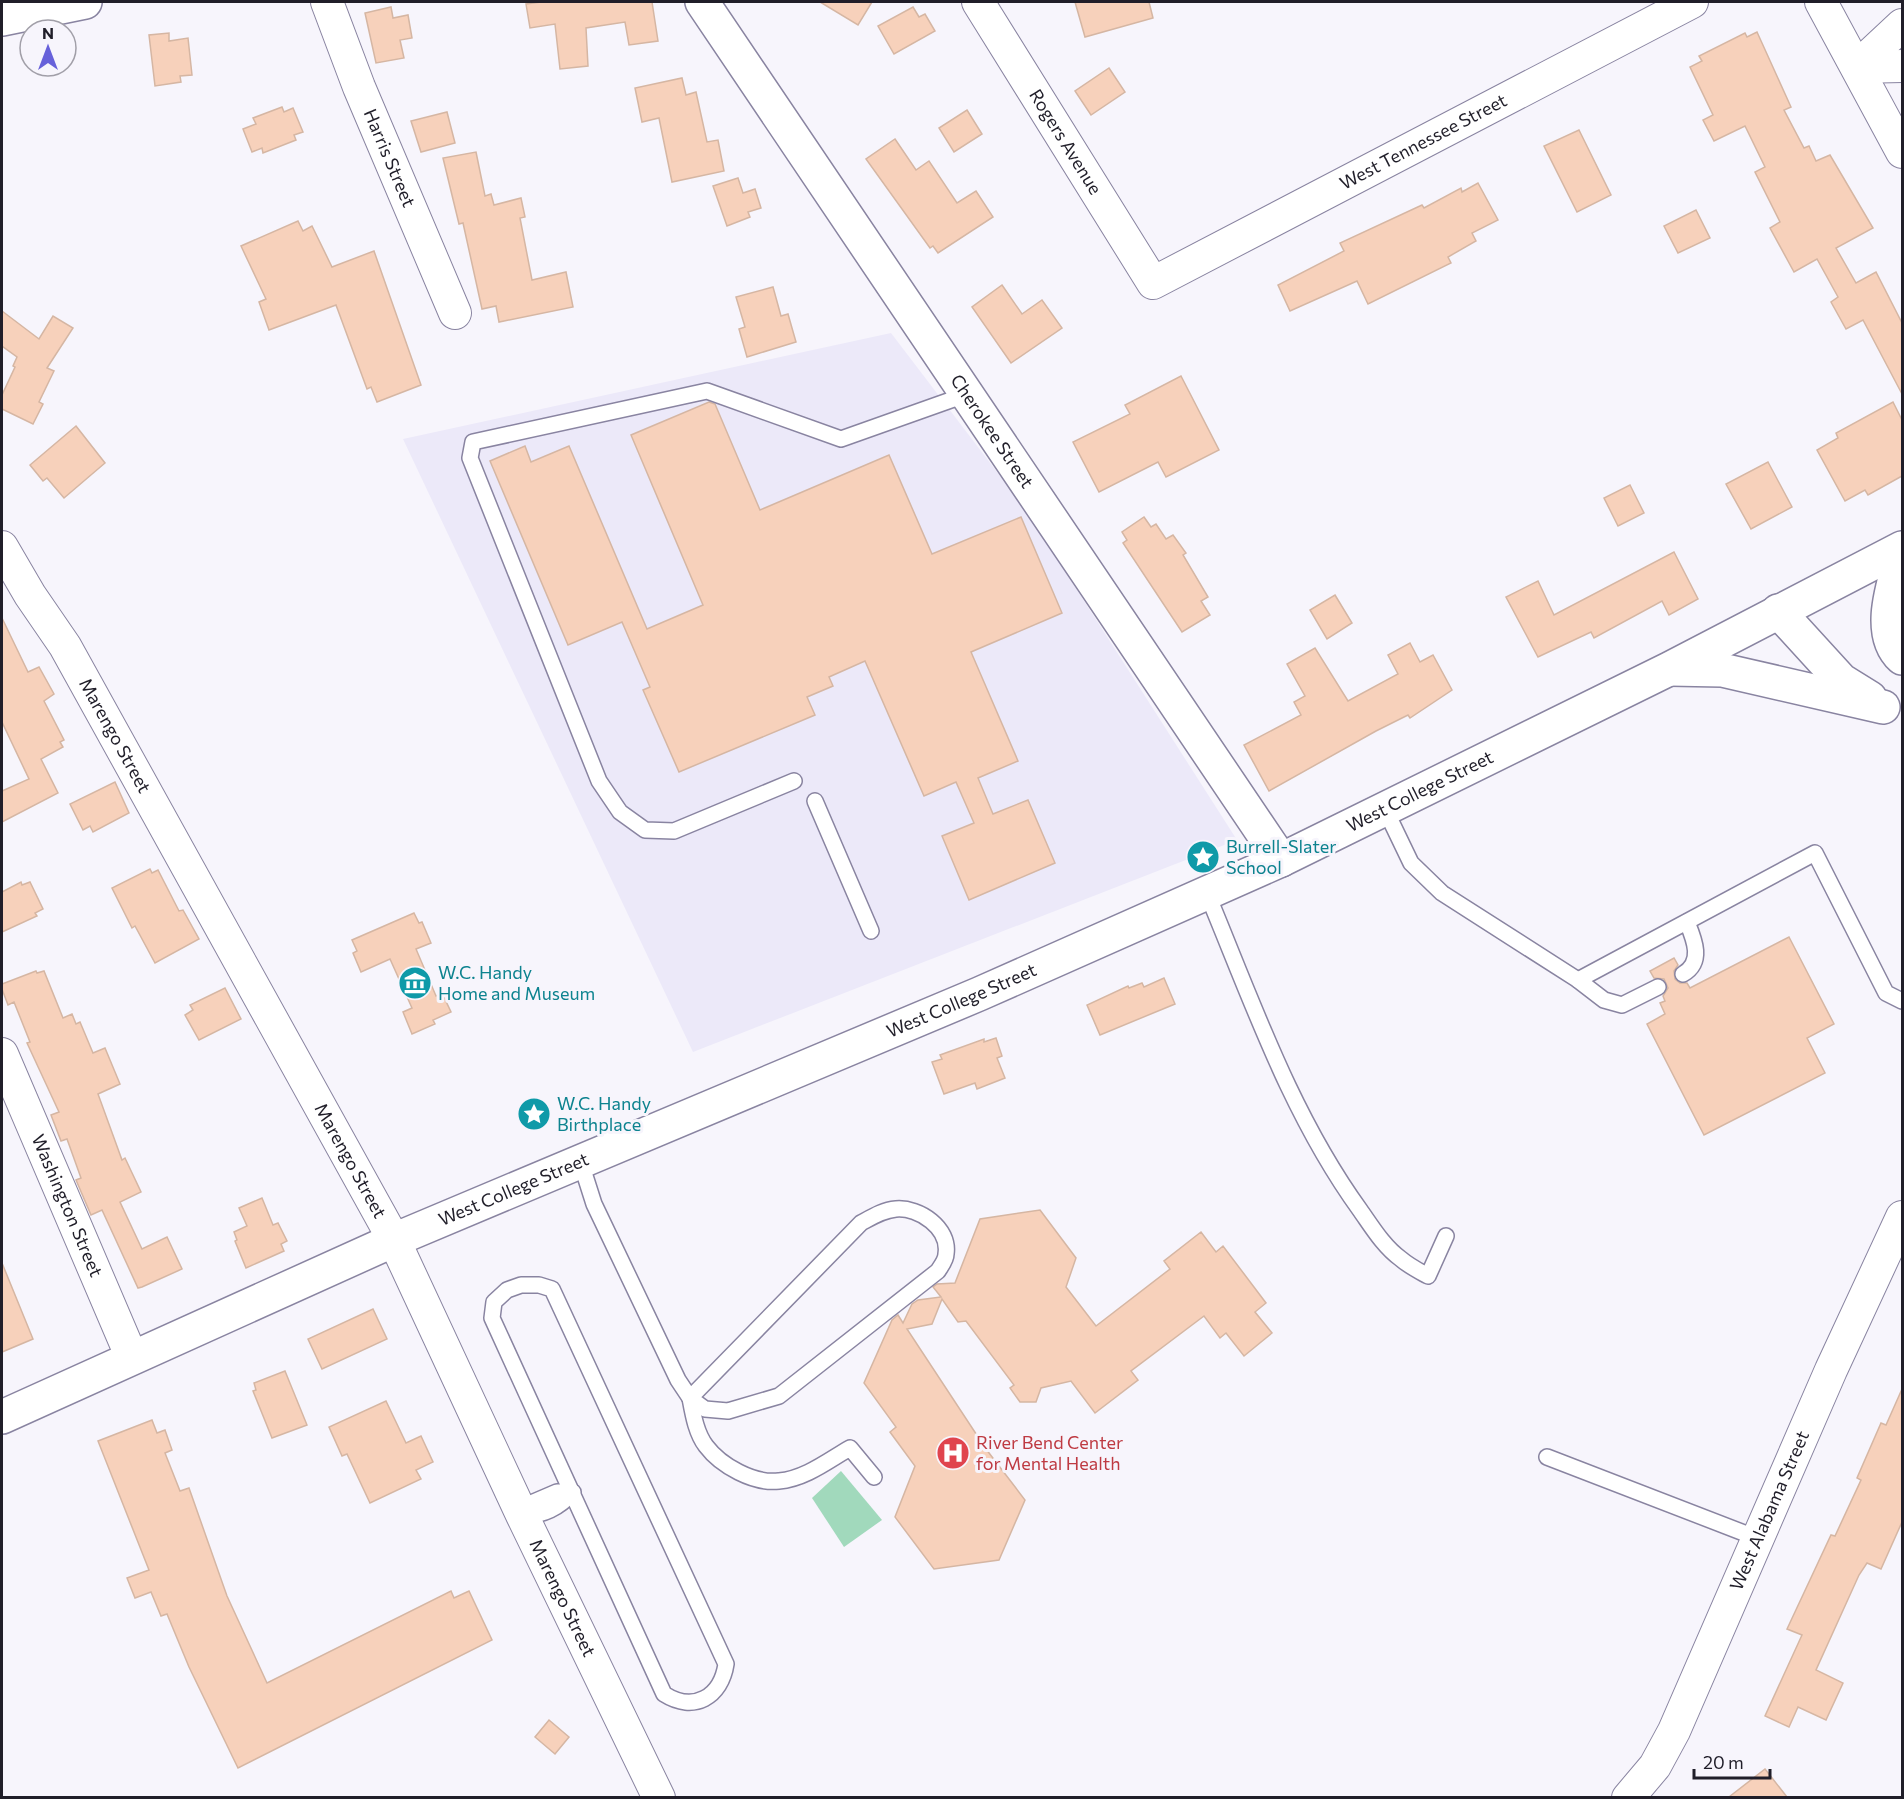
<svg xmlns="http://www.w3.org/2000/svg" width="1904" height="1799" font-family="Commissioner,sans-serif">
	<rect width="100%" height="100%" fill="#f7f5fc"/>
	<path fill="#ece9f9" d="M 891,333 L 1026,510 L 1237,840 L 693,1052 L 403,439 Z"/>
	<path fill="#a1d9bc" d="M 841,1471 L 882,1520 L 844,1547 L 812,1498 Z"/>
	<g fill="#f7d1bb" stroke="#d5b6a3" stroke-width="1.5">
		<path d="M 541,2 L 652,2 L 658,41 L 629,45 L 625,22 L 586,28 L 588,66 L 560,69 L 555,24 L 530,28 L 526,4 Z"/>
		<path d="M 820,2 L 872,2 L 858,25 Z"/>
		<path d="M 1075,2 L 1149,2 L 1153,18 L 1085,37 Z"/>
		<path d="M 391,7 L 393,18 L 408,15 L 412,38 L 400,40 L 404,58 L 376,63 L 365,13 Z"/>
		<path d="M 913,7 L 919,17 L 925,14 L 935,31 L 894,54 L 878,26 Z"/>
		<path d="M 1757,32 L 1791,107 L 1784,110 L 1804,148 L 1809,146 L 1816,161 L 1830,155 L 1873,228 L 1836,248 L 1856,283 L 1876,272 L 1902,323 L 1902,394 L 1863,320 L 1846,329 L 1831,302 L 1838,297 L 1817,259 L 1794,272 L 1770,228 L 1780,222 L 1755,172 L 1765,167 L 1745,126 L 1714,141 L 1703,120 L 1713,115 L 1690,67 L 1702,61 L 1699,56 L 1745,33 L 1747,37 Z"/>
		<path d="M 169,33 L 169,41 L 188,38 L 192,75 L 180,76 L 181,82 L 155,86 L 149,35 Z"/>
		<path d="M 1109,68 L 1125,92 L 1091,115 L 1075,91 Z"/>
		<path d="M 682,78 L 686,95 L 696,92 L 707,142 L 718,140 L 724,171 L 672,182 L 659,118 L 642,122 L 635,88 Z"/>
		<path d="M 282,107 L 284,112 L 293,108 L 303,132 L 294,135 L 296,140 L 263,153 L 262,148 L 252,152 L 243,129 L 256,124 L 253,118 Z"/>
		<path d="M 967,110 L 982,134 L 954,152 L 939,128 Z"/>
		<path d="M 447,112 L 455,143 L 421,152 L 411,121 Z"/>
		<path d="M 1579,130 L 1611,195 L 1577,212 L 1544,146 Z"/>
		<path d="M 895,139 L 916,170 L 929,161 L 957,203 L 976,191 L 993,217 L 938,253 L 933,246 L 930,248 L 866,159 Z"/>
		<path d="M 476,152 L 485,196 L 491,194 L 494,205 L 521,198 L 525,217 L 520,218 L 532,280 L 566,272 L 573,307 L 499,322 L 496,306 L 482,309 L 463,223 L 459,224 L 443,158 Z"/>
		<path d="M 738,178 L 743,193 L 755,189 L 761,208 L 748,212 L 750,217 L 727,226 L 713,186 Z"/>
		<path d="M 1478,183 L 1498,220 L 1472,233 L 1476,241 L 1448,257 L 1451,263 L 1368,304 L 1357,281 L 1290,311 L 1278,285 L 1344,251 L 1340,243 L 1422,205 L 1424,208 L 1461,188 L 1462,192 Z"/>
		<path d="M 1696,210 L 1710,238 L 1678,253 L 1664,226 Z"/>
		<path d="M 298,221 L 303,231 L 312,226 L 332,267 L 374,251 L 421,385 L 377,402 L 371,387 L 367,389 L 336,305 L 269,330 L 259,302 L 266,299 L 241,246 Z"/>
		<path d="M 1002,285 L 1022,314 L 1042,300 L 1062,328 L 1011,363 L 972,307 Z"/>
		<path d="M 773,287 L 781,316 L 788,314 L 796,342 L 747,357 L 739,329 L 745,327 L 736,297 Z"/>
		<path d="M 2,311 L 39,339 L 53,316 L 73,328 L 47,368 L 54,371 L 39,402 L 43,404 L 33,424 L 2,409 L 2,395 L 15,367 L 13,366 L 17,357 L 2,346 Z"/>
		<path d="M 1181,376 L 1219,450 L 1166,477 L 1158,462 L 1099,492 L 1073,442 L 1130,414 L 1125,405 Z"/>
		<path d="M 709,402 L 715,404 L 760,510 L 889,455 L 932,554 L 1021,517 L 1062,613 L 971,652 L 1018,761 L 978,778 L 993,814 L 1028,800 L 1055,863 L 969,900 L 942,836 L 974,823 L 956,782 L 924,796 L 865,661 L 829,677 L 833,686 L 807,697 L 815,715 L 679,772 L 643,690 L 650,687 L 622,622 L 568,645 L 490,461 L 525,446 L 531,462 L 569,446 L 647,629 L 703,605 L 631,435 Z"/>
		<path d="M 1893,402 L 1902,420 L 1902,476 L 1868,495 L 1865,490 L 1845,501 L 1817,450 L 1838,438 L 1836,433 Z"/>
		<path d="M 76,426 L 105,463 L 64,498 L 47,478 L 43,481 L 30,465 Z"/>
		<path d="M 1768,462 L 1792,507 L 1751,529 L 1726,484 Z"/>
		<path d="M 1630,485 L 1644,513 L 1618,526 L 1604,498 Z"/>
		<path d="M 1144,517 L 1151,527 L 1156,524 L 1166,539 L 1173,535 L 1186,553 L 1183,555 L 1208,597 L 1201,601 L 1210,615 L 1182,632 L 1123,543 L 1127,540 L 1122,532 Z"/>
		<path d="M 1674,552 L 1698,599 L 1669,615 L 1662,601 L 1594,638 L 1591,632 L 1538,657 L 1506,597 L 1538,581 L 1554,615 Z"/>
		<path d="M 1335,595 L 1352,623 L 1327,639 L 1310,610 Z"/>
		<path d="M 2,618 L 28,672 L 39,667 L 54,694 L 44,701 L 64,740 L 60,742 L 63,747 L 41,759 L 58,793 L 2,822 L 2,791 L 29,779 L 2,722 Z"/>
		<path d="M 1410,643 L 1420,662 L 1433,655 L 1452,690 L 1410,718 L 1408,715 L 1376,731 L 1269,791 L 1244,745 L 1301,715 L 1294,702 L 1305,696 L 1287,664 L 1315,648 L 1348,701 L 1398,674 L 1388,655 Z"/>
		<path d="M 115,782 L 129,813 L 93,832 L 90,826 L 83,830 L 70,804 Z"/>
		<path d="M 150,869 L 152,873 L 158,870 L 179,911 L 183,910 L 199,939 L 155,963 L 135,926 L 132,928 L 112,888 Z"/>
		<path d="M 21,882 L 22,885 L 30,882 L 43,909 L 35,913 L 37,916 L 2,932 L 2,892 Z"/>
		<path d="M 414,913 L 419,923 L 422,922 L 431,943 L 416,949 L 436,996 L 442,993 L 451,1012 L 433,1020 L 435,1024 L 412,1034 L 403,1012 L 412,1008 L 390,959 L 361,972 L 353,953 L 357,951 L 352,940 Z"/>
		<path d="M 1789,937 L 1834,1024 L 1807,1038 L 1825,1073 L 1704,1135 L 1647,1024 L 1665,1014 L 1660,1003 L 1665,1001 L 1663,996 L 1668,988 L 1664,979 L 1654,978 L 1650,971 L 1674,958 L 1678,965 L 1674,971 L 1675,979 L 1680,983 L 1687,983 L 1690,988 Z"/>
		<path d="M 36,971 L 37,973 L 44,971 L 63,1018 L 72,1014 L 76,1024 L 80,1022 L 93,1053 L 105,1048 L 120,1084 L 98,1094 L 122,1160 L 125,1158 L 141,1192 L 120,1202 L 142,1249 L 167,1237 L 182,1269 L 142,1287 L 138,1288 L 102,1210 L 91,1215 L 76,1180 L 81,1178 L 67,1139 L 61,1141 L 51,1115 L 59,1112 L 27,1043 L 30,1042 L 14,1002 L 8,1005 L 2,989 L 2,984 Z"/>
		<path d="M 1164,978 L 1175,1004 L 1100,1035 L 1087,1005 L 1128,986 L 1129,988 L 1142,983 L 1144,987 Z"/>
		<path d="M 225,988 L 241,1019 L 199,1040 L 185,1015 L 193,1010 L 190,1005 Z"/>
		<path d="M 996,1038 L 1002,1056 L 997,1058 L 1005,1078 L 977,1089 L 975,1083 L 944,1094 L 932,1062 L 942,1059 L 940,1055 L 984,1039 L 984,1042 Z"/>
		<path d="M 262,1198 L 273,1225 L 278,1223 L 287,1241 L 281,1244 L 284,1251 L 246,1268 L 235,1241 L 237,1240 L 234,1232 L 247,1226 L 239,1208 Z"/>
		<path d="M 1040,1210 L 1076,1258 L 1066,1287 L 1096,1326 L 1170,1269 L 1164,1261 L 1201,1232 L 1216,1252 L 1223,1246 L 1266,1303 L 1255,1312 L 1272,1333 L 1244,1356 L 1226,1333 L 1220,1338 L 1204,1316 L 1131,1371 L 1138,1380 L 1095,1413 L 1071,1381 L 1041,1388 L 1036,1402 L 1020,1402 L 1010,1388 L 1014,1385 L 966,1321 L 958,1322 L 942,1299 L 932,1324 L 907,1329 L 986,1449 L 1025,1500 L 999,1560 L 934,1569 L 895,1517 L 915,1466 L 890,1432 L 896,1427 L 864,1383 L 892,1320 L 898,1315 L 903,1323 L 912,1304 L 918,1300 L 941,1297 L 933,1287 L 937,1284 L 955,1283 L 980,1219 Z"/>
		<path d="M 2,1263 L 33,1339 L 2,1352 Z"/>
		<path d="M 373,1309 L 387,1339 L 322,1369 L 308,1339 Z"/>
		<path d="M 285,1371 L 307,1425 L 272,1438 L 253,1391 L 256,1390 L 254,1383 Z"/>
		<path d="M 1902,1389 L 1902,1522 L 1881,1569 L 1867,1563 L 1859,1575 L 1816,1670 L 1843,1683 L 1826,1720 L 1798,1707 L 1789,1727 L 1765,1716 L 1802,1635 L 1787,1629 L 1831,1535 L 1835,1536 L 1861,1480 L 1857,1478 L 1881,1423 L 1886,1425 Z"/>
		<path d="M 386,1401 L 406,1443 L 421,1436 L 433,1462 L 416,1470 L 421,1479 L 370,1503 L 347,1454 L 342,1456 L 329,1427 Z"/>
		<path d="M 152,1420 L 157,1433 L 165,1430 L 172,1450 L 165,1453 L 180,1491 L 189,1488 L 227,1596 L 267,1683 L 451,1591 L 454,1598 L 469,1591 L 492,1640 L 238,1768 L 189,1667 L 167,1614 L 161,1616 L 151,1592 L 135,1598 L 127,1578 L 149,1570 L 98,1441 Z"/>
		<path d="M 549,1720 L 569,1737 L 555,1754 L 535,1737 Z"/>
		<path d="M 1765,1769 L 1787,1797 L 1729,1797 Z"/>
	</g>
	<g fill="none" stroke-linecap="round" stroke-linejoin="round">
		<defs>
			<g id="service">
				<path d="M 794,781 L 674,831 L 645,830 L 620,812 L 599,781 L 470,458 L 473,442 L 707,391 L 841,439 L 965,395"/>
				<path d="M 815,801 L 871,931"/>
				<path d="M 1386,811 L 1411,863 L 1442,893 L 1578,980 L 1604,1000 L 1622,1005 L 1658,987"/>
				<path d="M 1207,893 C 1252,1001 1291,1115 1360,1210 C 1372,1227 1384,1247 1401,1259 C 1409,1266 1419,1271 1428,1276 L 1446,1236"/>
				<path d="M 1683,974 C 1704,962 1694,939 1687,922"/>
				<path d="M 1578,980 L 1815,853 L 1886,993 L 1902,1001"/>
				<path d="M 580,1160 L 594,1204 L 678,1380 L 690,1398 L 705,1409 L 728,1411 L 779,1396 L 938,1271 C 941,1266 946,1260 946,1254 C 950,1228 919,1207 896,1209 C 883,1210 872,1217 861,1223 L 690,1398"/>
				<path d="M 521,1285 L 539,1285 L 552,1289 L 726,1664 C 721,1697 694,1713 664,1694 L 492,1318 L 494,1302 L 507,1290 Z"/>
				<path d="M 690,1398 C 693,1414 696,1433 706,1446 C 721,1466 754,1484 779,1481 C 805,1479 829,1460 850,1448 L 874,1477"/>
				<path d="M 1547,1457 L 1757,1538"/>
				<path d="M 557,1492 L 573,1492 C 560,1507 542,1517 522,1515 L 529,1504 Z"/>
			</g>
			<g id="minor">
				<path id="s1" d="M 327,2 L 359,87 L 455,313"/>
				<path id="s2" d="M 978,2 L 1153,283 L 1692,2"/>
				<path d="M 1821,2 L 1902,152"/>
				<path d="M 1857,67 L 1902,25"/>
				<path d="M 1857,67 L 1902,66"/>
				<path id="s3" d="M 2,547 L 30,595 L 65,646 L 394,1240 L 522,1515 L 659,1798"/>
				<path id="s4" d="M 2,1054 L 132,1358"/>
				<path id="s5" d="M 1628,1798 L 1655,1766 L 1674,1731 L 1831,1370 L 1902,1217"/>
			</g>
			<g id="tertiary">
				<path id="s6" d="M 702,2 L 1281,860"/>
				<path d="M 2,19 L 85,2"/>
				<path d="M 1902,552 C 1894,583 1875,633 1902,658"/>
				<path d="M 1778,611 L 1841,680 L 1870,698"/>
				<path d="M 1670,669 L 1722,670 L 1883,707"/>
				<path id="s7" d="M 2,1417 L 394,1240 L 979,994 L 1281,860 L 1669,669 L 1902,548"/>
			</g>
		</defs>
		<use href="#service" stroke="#8984a1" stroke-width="18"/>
		<use href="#minor" stroke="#8984a1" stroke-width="34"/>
		<use href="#tertiary" stroke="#8984a1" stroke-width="36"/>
		<use href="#service" stroke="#fff" stroke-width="15"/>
		<use href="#minor" stroke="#fff" stroke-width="32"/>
		<use href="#tertiary" stroke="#fff" stroke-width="33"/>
	</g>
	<defs>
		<symbol id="sight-disc" viewBox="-11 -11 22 22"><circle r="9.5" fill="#0f9aa8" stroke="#f7f5fc"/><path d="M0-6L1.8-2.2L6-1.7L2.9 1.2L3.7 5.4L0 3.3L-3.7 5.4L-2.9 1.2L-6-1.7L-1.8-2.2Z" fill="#fff"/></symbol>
		<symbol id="museum-disc" viewBox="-11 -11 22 22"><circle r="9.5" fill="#0f9aa8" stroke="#f7f5fc"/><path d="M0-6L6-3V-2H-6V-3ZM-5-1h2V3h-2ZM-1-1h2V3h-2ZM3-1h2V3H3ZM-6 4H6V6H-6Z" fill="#fff"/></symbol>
		<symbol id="hospital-disc" viewBox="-11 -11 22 22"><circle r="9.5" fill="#e0444e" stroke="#f7f5fc"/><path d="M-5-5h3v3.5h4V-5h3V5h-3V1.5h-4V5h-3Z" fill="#fff"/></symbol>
	</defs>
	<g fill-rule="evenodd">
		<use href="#sight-disc" x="1184" y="838" width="38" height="38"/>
		<use href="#museum-disc" x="396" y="964" width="38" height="38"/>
		<use href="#sight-disc" x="515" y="1095" width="38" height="38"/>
		<use href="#hospital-disc" x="934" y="1434" width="38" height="38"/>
	</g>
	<g text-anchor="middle" stroke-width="6" stroke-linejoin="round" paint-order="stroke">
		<g font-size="18" fill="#201e29" stroke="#f7f5fc">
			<text dy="6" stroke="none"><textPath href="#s2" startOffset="165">Rogers Avenue</textPath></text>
			<text dy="6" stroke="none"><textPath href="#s2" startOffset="636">West Tennessee Street</textPath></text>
			<text dy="6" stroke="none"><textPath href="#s1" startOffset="168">Harris Street</textPath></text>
			<text dy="6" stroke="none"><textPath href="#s6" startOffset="518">Cherokee Street</textPath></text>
			<text dy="6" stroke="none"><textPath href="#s3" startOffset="220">Marengo Street</textPath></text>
			<text dy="6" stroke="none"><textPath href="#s7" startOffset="1550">West College Street</textPath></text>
			<text dy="6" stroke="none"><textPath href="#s7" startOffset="1046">West College Street</textPath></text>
			<text dy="6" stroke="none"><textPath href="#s3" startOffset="706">Marengo Street</textPath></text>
			<text dy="6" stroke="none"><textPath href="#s7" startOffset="560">West College Street</textPath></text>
			<text dy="6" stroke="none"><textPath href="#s4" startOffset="165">Washington Street</textPath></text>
			<text dy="6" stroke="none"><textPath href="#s5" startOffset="322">West Alabama Street</textPath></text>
			<text dy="6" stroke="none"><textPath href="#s3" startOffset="1192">Marengo Street</textPath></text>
		</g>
		<g font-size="18" fill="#0d838f" stroke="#f7f5fc" text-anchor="start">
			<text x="1226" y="853">Burrell-Slater<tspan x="1226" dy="21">School</tspan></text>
			<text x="438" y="979">W.C. Handy<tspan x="438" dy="21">Home and Museum</tspan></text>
			<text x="557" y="1110">W.C. Handy<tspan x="557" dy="21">Birthplace</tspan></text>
		</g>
		<g font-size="18" fill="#be3a42" stroke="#f7f5fc" text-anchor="start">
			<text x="976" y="1449">River Bend Center<tspan x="976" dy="21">for Mental Health</tspan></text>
		</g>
	</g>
	<rect width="1904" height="1799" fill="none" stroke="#201e29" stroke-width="6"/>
	<g transform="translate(48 48)"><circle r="28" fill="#f7f5fc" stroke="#a19fa8" stroke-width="1.5"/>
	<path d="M0-4.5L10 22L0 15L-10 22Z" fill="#6761da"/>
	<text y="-9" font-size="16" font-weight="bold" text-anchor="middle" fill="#201e29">N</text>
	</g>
	<path d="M1694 1769v9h76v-9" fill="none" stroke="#201e29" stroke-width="3"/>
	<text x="1703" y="1769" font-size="18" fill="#201e29" stroke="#f7f5fc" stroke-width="4.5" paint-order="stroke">20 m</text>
</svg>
